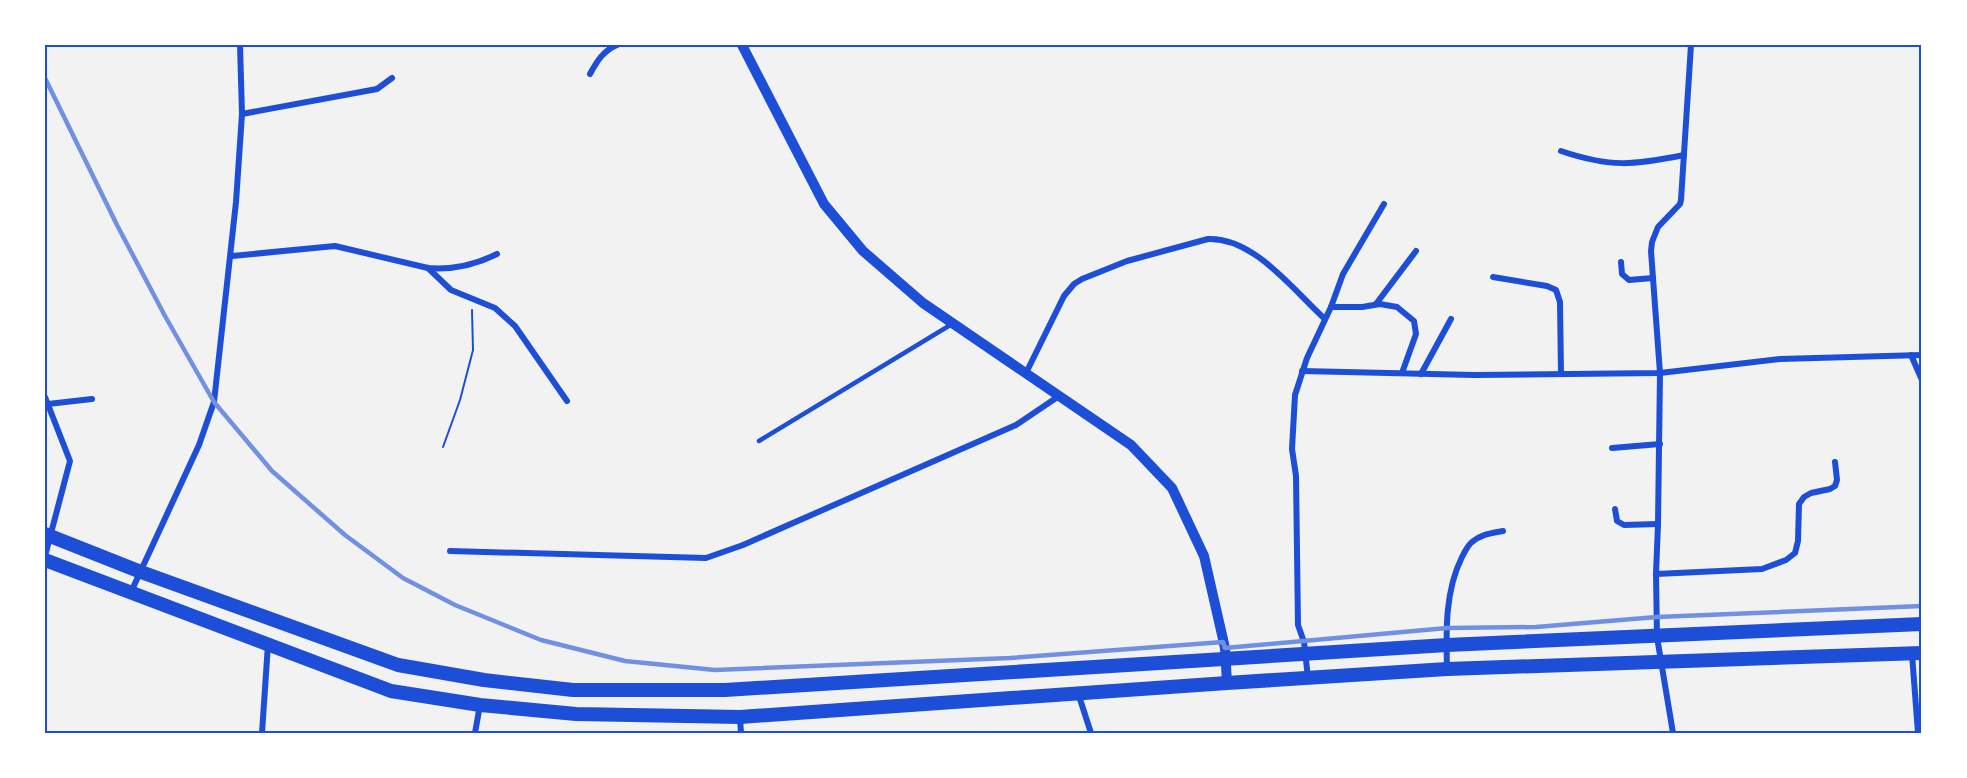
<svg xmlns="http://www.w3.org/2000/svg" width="1967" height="778" font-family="'Nunito Sans',sans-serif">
	<rect width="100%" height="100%" fill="#f2f2f2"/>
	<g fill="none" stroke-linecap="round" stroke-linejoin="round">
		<path stroke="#1d4ed8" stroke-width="2" d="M 443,447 L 460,400 L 473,350 L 472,310"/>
		<path stroke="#1d4ed8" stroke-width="4.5" d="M 759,441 L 952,324"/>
		<g stroke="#1d4ed8" stroke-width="6">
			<path d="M 590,74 C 597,61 603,51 617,45"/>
			<path d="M 242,114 L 377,89 L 392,78"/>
			<path d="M 1561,151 C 1611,168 1634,165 1684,155"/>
			<path d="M 232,256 L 335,246 L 428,268 C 453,270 475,265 497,254"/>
			<path d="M 1621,262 L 1622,274 L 1629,280 L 1653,278"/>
			<path d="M 428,268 L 451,290 L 495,308 L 515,326 L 567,401"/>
			<path d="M 1493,277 L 1547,286 L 1556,290 L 1560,302 L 1561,374"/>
			<path d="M 1376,304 L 1416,251"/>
			<path d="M 1331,307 L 1362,307 L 1380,304 L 1397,307 L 1414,321 L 1416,334 L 1402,373"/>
			<path d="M 1911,355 L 1922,380"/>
			<path d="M 1302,371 L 1474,375 L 1660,373 L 1780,359 L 1922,355"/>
			<path d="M 1026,373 L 1064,296 L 1074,284 L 1082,279 L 1127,261 L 1208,239 C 1254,237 1294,291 1325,319"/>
			<path d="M 1421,374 L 1451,319"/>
			<path d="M 45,397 L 70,461 L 45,556"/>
			<path d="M 48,404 L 92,399"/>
			<path d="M 1612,448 L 1660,444"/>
			<path d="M 1615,509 L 1617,521 L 1624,525 L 1658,524"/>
			<path d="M 450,551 L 706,558 L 743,545 L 1016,425 L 1059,396"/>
			<path d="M 1656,574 L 1762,569 L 1786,560 L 1795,553 L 1798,541 L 1799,504 L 1804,497 L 1811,493 L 1830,489 L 1835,486 L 1837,480 L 1835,462"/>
			<path d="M 131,592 L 199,445 L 214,402 L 236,202 L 242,114 L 240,45"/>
			<path d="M 1912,654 L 1918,733"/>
			<path d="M 1447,668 C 1446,631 1445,591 1462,557 C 1465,552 1467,546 1472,542 C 1481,534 1492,533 1503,531"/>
			<path d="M 1308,678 L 1304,642 L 1298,625 L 1296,476 L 1292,449 L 1295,395 L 1307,358 L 1331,307 L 1343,274 L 1384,204"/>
			<path d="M 1078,693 L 1091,733"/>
			<path d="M 740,718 L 741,733"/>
			<path d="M 262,733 L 268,644"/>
			<path d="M 475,733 L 480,705"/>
			<path d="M 1673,733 L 1657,637 L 1656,574 L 1658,524 L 1660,373 L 1651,251 L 1652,242 L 1658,227 L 1680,204 L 1681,200 L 1691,45"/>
		</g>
		<path stroke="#1d4ed8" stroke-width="10" d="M 742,45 L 824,204 L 863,251 L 923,303 L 1131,445 L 1172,488 L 1204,556 L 1225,648 L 1227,683"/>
		<g stroke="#1d4ed8" stroke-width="14">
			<path d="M 45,534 L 141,572 L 398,665 L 484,680 L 573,690 L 725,690 L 1447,645 L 1922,624"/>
			<path d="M 45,560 L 391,691 L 480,705 L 576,714 L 740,717 L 1227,683 L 1447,669 L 1922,653"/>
		</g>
		<path stroke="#7290e2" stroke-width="4.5" d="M 45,78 L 117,225 L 165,316 L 214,402 L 272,471 L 345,535 L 403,578 L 455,605 L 541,640 L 625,661 L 715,670 L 1010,658 L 1223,642 L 1225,648 L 1447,628 L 1536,627 L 1657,617 L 1922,606"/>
	</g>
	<rect width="1967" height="778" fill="none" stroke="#ffffff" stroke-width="93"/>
	<rect x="46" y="46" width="1874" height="686" fill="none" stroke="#1d4ed8" stroke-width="2"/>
</svg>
